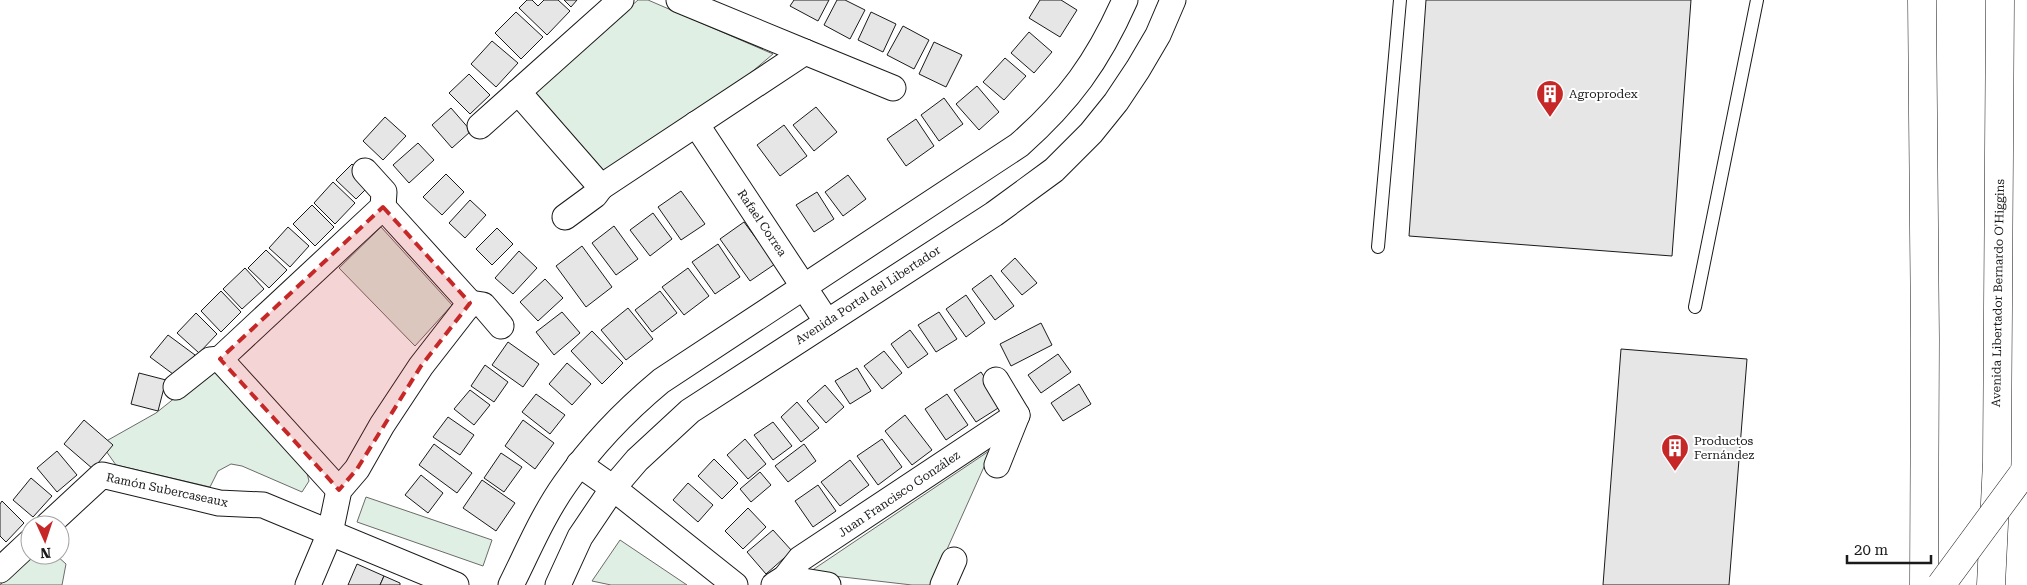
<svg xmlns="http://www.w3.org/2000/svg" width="2027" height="585" font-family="'Roboto Serif',serif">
	<rect width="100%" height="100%" fill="#fff"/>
	<g fill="#e0efe3" stroke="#6a6a6a">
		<path d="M 638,0 L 648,0 L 773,54 L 715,103 L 605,172 L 534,91 Z"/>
		<path d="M 381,227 L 452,305 L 415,346 L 339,268 Z"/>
		<path d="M 211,369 L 306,469 L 309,481 L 302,492 L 242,466 L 231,464 L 218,471 L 210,487 L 116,465 L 101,444 L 156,413 Z"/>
		<path d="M 992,449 L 931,585 L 912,585 L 808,573 Z"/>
		<path d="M 366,497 L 492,540 L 483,566 L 357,522 Z"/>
		<path d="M 620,540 L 687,585 L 611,585 L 592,581 Z"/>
		<path d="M 31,555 L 56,555 L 66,564 L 62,585 L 0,585 Z"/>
	</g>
	<g fill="#e6e6e6" stroke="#1a1a1a">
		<path d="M 527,0 L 532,0 L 538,6 L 544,0 L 558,0 L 570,11 L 547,35 L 519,8 Z"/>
		<path d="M 564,0 L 577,0 L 571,7 Z"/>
		<path d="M 794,0 L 829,0 L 818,21 L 790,6 Z"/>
		<path d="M 837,0 L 845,0 L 865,10 L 850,39 L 824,25 Z"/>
		<path d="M 1040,0 L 1061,0 L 1077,10 L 1060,37 L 1029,18 Z"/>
		<path d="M 1426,0 L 1691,0 L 1672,256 L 1409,236 Z"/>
		<path d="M 516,12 L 543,37 L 521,59 L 495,33 Z"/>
		<path d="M 871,12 L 896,24 L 883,52 L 858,40 Z"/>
		<path d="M 903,26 L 929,40 L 914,69 L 887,55 Z"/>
		<path d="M 1029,32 L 1052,52 L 1034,73 L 1011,53 Z"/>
		<path d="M 492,41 L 518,63 L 496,87 L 471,64 Z"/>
		<path d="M 934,42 L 962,55 L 946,87 L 919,74 Z"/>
		<path d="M 1005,58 L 1026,76 L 1004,100 L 983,82 Z"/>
		<path d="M 469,74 L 490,95 L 470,114 L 449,93 Z"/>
		<path d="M 977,86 L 999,112 L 979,130 L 956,104 Z"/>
		<path d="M 944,98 L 963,124 L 939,141 L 921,115 Z"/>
		<path d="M 816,107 L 837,132 L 814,151 L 793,125 Z"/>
		<path d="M 451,108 L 471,131 L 452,148 L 432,125 Z"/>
		<path d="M 385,117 L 406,136 L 383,160 L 363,141 Z"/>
		<path d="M 916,119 L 934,146 L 906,166 L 887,139 Z"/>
		<path d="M 784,125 L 807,156 L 780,176 L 757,145 Z"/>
		<path d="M 418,143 L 434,160 L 409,183 L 393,165 Z"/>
		<path d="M 352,164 L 372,183 L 356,199 L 336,180 Z"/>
		<path d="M 446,174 L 464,192 L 442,215 L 423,197 Z"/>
		<path d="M 848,175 L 866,199 L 843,216 L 825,192 Z"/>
		<path d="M 333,182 L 355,203 L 335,224 L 314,203 Z"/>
		<path d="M 681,191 L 705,224 L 681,240 L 658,207 Z"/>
		<path d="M 817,192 L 834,219 L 814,232 L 796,205 Z"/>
		<path d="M 470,200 L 486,215 L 465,238 L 449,223 Z"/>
		<path d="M 312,205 L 334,227 L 315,246 L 293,224 Z"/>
		<path d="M 653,213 L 672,239 L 650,256 L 630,230 Z"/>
		<path d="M 744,222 L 775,264 L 750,281 L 720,239 Z"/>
		<path d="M 614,226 L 638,259 L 616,275 L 592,243 Z"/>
		<path d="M 288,227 L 309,246 L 290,267 L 269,248 Z"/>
		<path d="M 497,228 L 513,244 L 492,265 L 476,249 Z"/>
		<path d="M 718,244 L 740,277 L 715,294 L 692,262 Z"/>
		<path d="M 582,246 L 612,287 L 586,307 L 556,266 Z"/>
		<path d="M 266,250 L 287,270 L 269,288 L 248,268 Z"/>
		<path d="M 519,251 L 537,268 L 513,294 L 495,278 Z"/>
		<path d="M 1015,258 L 1037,283 L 1022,295 L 1001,271 Z"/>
		<path d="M 245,268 L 264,289 L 242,309 L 223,289 Z"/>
		<path d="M 688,268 L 709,296 L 684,315 L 662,287 Z"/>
		<path d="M 991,275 L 1014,306 L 995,320 L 972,289 Z"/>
		<path d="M 545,279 L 563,298 L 538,321 L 520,302 Z"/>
		<path d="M 221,291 L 241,312 L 221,332 L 201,311 Z"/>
		<path d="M 660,291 L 677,313 L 652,332 L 635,310 Z"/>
		<path d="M 966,295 L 985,323 L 966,337 L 946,309 Z"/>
		<path d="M 628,308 L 653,339 L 626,360 L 601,330 Z"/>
		<path d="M 562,312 L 580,333 L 554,355 L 536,332 Z"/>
		<path d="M 939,312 L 957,339 L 936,352 L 918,325 Z"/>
		<path d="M 196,313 L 217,334 L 199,353 L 177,333 Z"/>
		<path d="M 1041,323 L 1052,345 L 1011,366 L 1000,344 Z"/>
		<path d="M 910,330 L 928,354 L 908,368 L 891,344 Z"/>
		<path d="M 592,331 L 623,363 L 602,384 L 571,351 Z"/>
		<path d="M 168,335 L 195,355 L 177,377 L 150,357 Z"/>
		<path d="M 508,342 L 539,364 L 523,387 L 492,365 Z"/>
		<path d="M 1621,349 L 1747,359 L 1729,585 L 1603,585 Z"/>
		<path d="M 884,351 L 902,373 L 882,389 L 864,366 Z"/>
		<path d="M 1058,354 L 1071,372 L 1041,393 L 1028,375 Z"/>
		<path d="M 567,363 L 591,384 L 572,405 L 549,384 Z"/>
		<path d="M 485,365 L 508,382 L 494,402 L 471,386 Z"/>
		<path d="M 857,368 L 871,391 L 850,404 L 835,381 Z"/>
		<path d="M 981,372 L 1003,405 L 976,422 L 954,390 Z"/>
		<path d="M 139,373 L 166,380 L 158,411 L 131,404 Z"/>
		<path d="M 1079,384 L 1091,404 L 1063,421 L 1051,403 Z"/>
		<path d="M 825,385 L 844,407 L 826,423 L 807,401 Z"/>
		<path d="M 470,390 L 490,405 L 474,425 L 454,409 Z"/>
		<path d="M 536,394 L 565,415 L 550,434 L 522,412 Z"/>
		<path d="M 947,394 L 968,425 L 946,440 L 925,409 Z"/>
		<path d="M 797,402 L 819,428 L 801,442 L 781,417 Z"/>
		<path d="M 905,415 L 932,450 L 912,465 L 885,431 Z"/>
		<path d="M 448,417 L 474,435 L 460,455 L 433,437 Z"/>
		<path d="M 84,420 L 113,445 L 93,469 L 64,444 Z"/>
		<path d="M 523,420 L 554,443 L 535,469 L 505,446 Z"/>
		<path d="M 773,422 L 792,446 L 773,460 L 754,435 Z"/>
		<path d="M 745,439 L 766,464 L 748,479 L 727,455 Z"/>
		<path d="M 882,439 L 902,467 L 878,485 L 857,456 Z"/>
		<path d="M 434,444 L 472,473 L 457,493 L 419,465 Z"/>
		<path d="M 804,444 L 816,461 L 788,482 L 775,466 Z"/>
		<path d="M 57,451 L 77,475 L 57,492 L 37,468 Z"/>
		<path d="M 501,453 L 522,467 L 504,492 L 484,478 Z"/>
		<path d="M 714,459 L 738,483 L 722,499 L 698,476 Z"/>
		<path d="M 850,460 L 869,485 L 840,506 L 821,482 Z"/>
		<path d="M 760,472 L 771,485 L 751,502 L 740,489 Z"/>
		<path d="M 421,475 L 443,493 L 428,513 L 405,495 Z"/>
		<path d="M 31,478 L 52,496 L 33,517 L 13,500 Z"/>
		<path d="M 482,480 L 515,503 L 496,531 L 463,508 Z"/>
		<path d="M 688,483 L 713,505 L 698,522 L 673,500 Z"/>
		<path d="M 818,485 L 836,511 L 813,527 L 795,501 Z"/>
		<path d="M 2,501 L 24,523 L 6,542 L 0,536 L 0,504 Z"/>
		<path d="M 748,508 L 766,527 L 743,549 L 725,531 Z"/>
		<path d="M 773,530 L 792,551 L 766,574 L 747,552 Z"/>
		<path d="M 357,564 L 384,576 L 380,585 L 348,585 Z"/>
		<path d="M 384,576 L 400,583 L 400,585 L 380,585 Z"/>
	</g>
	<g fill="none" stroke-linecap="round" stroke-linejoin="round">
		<defs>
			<g id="lane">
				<path d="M 1378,247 L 1400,0"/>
				<path d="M 1695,307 L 1757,0"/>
			</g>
			<g id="street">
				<path d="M 805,52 L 893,88"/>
				<path d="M 518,92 L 601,187 L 805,52 L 679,0"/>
				<path d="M 696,124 L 827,322"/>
				<path d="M 480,126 L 621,0"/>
				<path d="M 565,217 L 595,195 L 601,187"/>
				<path d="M 470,303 L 483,305 L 501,326"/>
				<path d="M 996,380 L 1017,415 L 997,465"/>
				<path d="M 176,387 L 210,360 L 220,359"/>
				<path d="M 579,464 L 613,488 L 735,585"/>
				<path d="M 339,490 L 220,359 L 383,207 L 384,192 L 365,171"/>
				<path d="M 48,525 L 102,475 L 219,503 L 263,505 L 456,585"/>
				<path d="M 0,570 L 30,542"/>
				<path d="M 785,578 L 828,585"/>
				<path d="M 308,585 L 330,533 L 339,490 L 357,469 L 382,425 L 421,366 L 470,303 L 383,207"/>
				<path d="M 511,585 C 528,551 543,515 565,484 C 592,445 625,411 661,381 L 1019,145 C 1069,101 1098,61 1125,0"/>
				<path d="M 558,585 L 580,537 L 613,488 L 637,460 L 690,411 L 994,214 L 1054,170 L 1091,133 L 1116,102 L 1138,69 L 1158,35 L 1173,0"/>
				<path d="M 774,585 L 785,578 L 800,559 L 1017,415"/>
				<path d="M 943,585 L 954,560"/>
			</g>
			<g id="primary">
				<path d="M 1922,0 L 1925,339 L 1924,585"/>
				<path d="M 1991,585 L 1997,462 L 2000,0"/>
			</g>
		</defs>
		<use href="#lane" stroke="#1a1a1a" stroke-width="14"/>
		<use href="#street" stroke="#1a1a1a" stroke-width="27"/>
		<use href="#primary" stroke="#1a1a1a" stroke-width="29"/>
		<use href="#lane" stroke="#fff" stroke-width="12"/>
		<use href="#street" stroke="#fff" stroke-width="25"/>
		<use href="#primary" stroke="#fff" stroke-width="28"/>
		<defs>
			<path id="highway-bridge" d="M 1941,585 L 2022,475"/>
		</defs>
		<use href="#highway-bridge" stroke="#1a1a1a" stroke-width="29" stroke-linecap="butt"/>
		<use href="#highway-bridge" stroke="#fff" stroke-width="28"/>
	</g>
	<path fill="#c62828" fill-opacity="0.2" stroke="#c62828" stroke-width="4" stroke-dasharray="10 6" stroke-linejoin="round" d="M 383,207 L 470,303 L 421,366 L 357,469 L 339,490 L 220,359 Z"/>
	<defs>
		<symbol id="building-pin" viewBox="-11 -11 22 30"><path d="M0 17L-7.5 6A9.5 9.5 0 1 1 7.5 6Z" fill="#c62828" stroke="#fff"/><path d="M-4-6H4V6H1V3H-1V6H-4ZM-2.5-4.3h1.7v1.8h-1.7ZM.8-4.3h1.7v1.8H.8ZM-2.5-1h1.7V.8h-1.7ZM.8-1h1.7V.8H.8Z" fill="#fff"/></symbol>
	</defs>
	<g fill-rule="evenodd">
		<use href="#building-pin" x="1534" y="78" width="32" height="43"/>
		<use href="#building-pin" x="1659" y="432" width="32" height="43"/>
	</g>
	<g text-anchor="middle" stroke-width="4" stroke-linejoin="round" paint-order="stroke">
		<g font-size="12" fill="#1a1a1a" stroke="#fff" text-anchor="start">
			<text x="1569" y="98">Agroprodex</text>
			<text x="1694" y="445">Productos<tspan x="1694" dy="14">Fernández</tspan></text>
		</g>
		<g font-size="12" fill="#1a1a1a" stroke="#fff">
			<text transform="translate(762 223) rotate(56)" y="4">Rafael Correa</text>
			<text transform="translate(1998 293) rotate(-89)" y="4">Avenida Libertador Bernardo O'Higgins</text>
			<text transform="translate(868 295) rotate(-33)" y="4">Avenida Portal del Libertador</text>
			<text transform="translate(167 490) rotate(12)" y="4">Ramón Subercaseaux</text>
			<text transform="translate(899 494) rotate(-34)" y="4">Juan Francisco González</text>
		</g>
	</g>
	<g transform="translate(45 540) rotate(177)"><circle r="24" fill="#ffffff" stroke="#a3a3a3"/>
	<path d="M0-4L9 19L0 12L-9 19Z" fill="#c62828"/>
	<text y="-8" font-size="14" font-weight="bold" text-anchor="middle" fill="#1a1a1a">N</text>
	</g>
	<path d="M1847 555v8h84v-8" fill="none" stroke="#1a1a1a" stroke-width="2.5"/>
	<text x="1854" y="555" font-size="15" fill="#1a1a1a" stroke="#ffffff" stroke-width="4" paint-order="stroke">20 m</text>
</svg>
